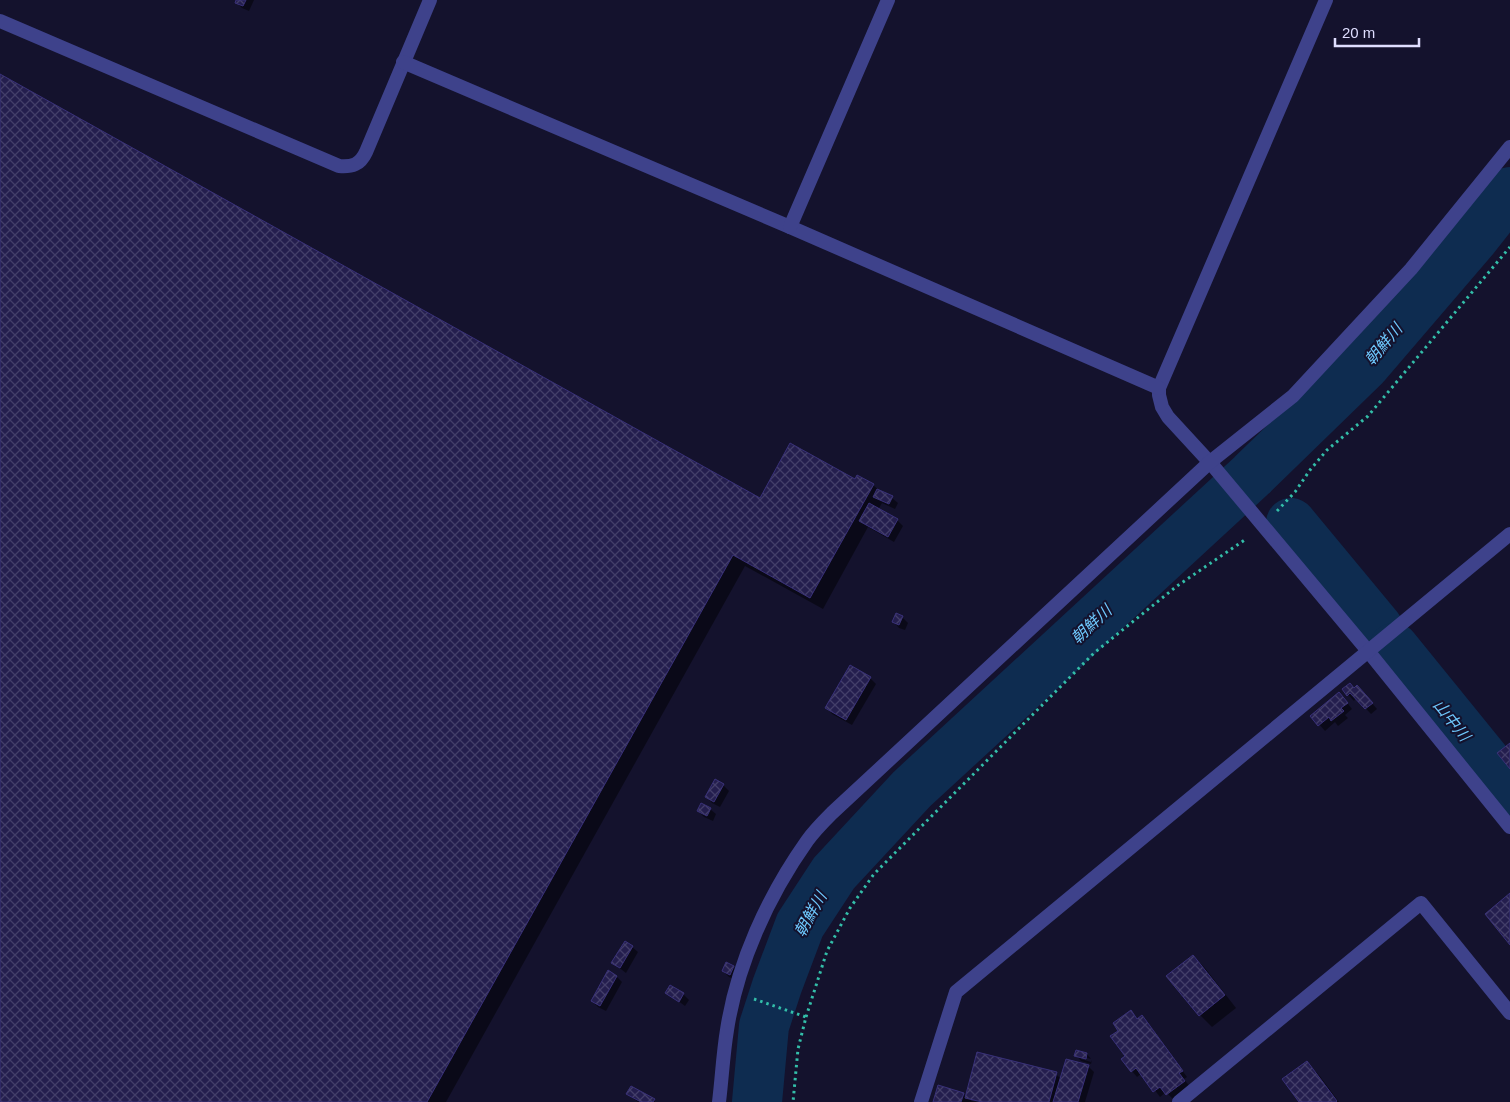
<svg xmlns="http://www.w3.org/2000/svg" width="1510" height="1102" font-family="Arial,'Noto Sans JP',sans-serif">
	<defs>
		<pattern id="building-cross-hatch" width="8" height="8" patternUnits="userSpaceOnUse" patternTransform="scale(1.25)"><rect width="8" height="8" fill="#241e4e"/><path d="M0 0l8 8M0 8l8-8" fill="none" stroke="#433e69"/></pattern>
	</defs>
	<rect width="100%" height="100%" fill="#14122d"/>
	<g fill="#0007">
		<path d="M 237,0 L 254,0 L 249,11 L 242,8 L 236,2 Z"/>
		<path d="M 0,75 L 760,500 L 855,481 L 873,485 L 881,492 L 892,498 L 898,503 L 895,509 L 882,503 L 878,510 L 897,520 L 903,526 L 894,542 L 868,527 L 823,609 L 745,566 L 446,1102 L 0,1102 Z"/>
		<path d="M 902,617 L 908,623 L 905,630 L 899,628 L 894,622 Z"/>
		<path d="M 870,678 L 876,684 L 852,725 L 832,714 L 827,708 Z"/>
		<path d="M 1355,689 L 1363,693 L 1377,709 L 1371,714 L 1356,698 L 1354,701 L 1344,690 Z"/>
		<path d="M 1345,700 L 1352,709 L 1345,715 L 1348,718 L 1338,726 L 1335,722 L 1325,731 L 1312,716 Z"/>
		<path d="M 723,785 L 729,791 L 720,807 L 712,803 L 707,797 Z"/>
		<path d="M 710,809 L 716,814 L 713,821 L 704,817 L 698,811 Z"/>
		<path d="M 632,947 L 638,952 L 626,973 L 613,963 Z"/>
		<path d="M 1193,956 L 1205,968 L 1236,1008 L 1212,1027 L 1200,1015 L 1168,976 Z"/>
		<path d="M 733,967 L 739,972 L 736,980 L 729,977 L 723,971 Z"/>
		<path d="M 608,972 L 617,977 L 622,982 L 606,1011 L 598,1007 L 592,1001 Z"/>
		<path d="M 666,992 L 683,994 L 689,1000 L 685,1006 Z"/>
		<path d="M 1130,1012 L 1138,1020 L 1142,1017 L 1147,1022 L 1187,1077 L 1184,1079 L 1190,1087 L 1173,1099 L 1166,1092 L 1160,1097 L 1142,1073 L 1137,1077 L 1132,1071 L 1120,1031 Z"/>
		<path d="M 1076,1052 L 1087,1054 L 1091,1059 L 1081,1056 L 1081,1059 L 1091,1062 L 1092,1060 L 1091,1064 L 1081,1061 L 1076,1055 Z"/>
		<path d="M 1307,1063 L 1319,1075 L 1339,1102 L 1341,1102 L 1300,1102 Z"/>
		<path d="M 1088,1066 L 1094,1072 L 1085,1102 L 987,1102 L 971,1098 L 971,1101 L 977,1102 L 934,1102 L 963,1094 L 966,1097 L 1056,1074 L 1061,1079 Z"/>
		<path d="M 628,1094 L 654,1100 L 655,1102 L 638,1102 Z"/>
	</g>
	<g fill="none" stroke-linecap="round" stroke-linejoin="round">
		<g stroke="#0e2c50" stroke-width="50">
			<path d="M 1291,523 L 1378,628"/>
			<path d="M 1394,648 L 1510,791"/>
			<path d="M 757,1102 L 764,1026 L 777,986 L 800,925 L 834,873 L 912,789 L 1252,475 L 1365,365 L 1473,239 L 1510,192"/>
		</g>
	</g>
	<g fill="url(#building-cross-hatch)" stroke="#393179">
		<path d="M 236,0 L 246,0 L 243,6 L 235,3 Z"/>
		<path d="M 0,74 L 760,498 L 790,443 L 855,479 L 857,475 L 874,484 L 810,598 L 733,555 L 427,1102 L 0,1102 Z"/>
		<path d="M 877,489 L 893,496 L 889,504 L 873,497 Z"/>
		<path d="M 869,503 L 898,519 L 888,537 L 859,521 Z"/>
		<path d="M 896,613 L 903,616 L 899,625 L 892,622 Z"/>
		<path d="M 850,665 L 871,677 L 846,720 L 825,708 Z"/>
		<path d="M 1350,683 L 1354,688 L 1357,685 L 1373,703 L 1365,709 L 1350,693 L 1347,696 L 1342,689 Z"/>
		<path d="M 1339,692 L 1348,703 L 1341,708 L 1344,711 L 1331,721 L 1329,717 L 1318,726 L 1310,716 Z"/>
		<path d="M 1510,743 L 1510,769 L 1497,753 Z"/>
		<path d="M 715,779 L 724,784 L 714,802 L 705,797 Z"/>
		<path d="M 701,803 L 711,808 L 707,816 L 697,811 Z"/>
		<path d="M 1510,893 L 1510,945 L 1485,914 Z"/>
		<path d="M 625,941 L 633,946 L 620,968 L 611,963 Z"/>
		<path d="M 1193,955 L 1225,995 L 1199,1016 L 1166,976 Z"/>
		<path d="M 726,962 L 734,966 L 730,975 L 722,971 Z"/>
		<path d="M 608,970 L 617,976 L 600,1006 L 591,1001 Z"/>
		<path d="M 670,985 L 684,993 L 679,1002 L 665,993 Z"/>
		<path d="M 1131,1010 L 1137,1019 L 1142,1015 L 1183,1071 L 1179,1073 L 1185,1081 L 1166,1095 L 1160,1087 L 1153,1092 L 1136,1068 L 1131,1072 L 1121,1059 L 1125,1056 L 1110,1036 L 1118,1031 L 1113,1023 Z"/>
		<path d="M 1076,1050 L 1087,1053 L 1086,1059 L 1074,1056 Z"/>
		<path d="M 977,1052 L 1057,1072 L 1049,1102 L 982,1102 L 965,1098 Z"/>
		<path d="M 1066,1059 L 1089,1065 L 1078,1102 L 1053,1102 Z"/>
		<path d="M 1307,1061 L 1337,1101 L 1336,1102 L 1299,1102 L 1282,1079 Z"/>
		<path d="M 938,1085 L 964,1093 L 961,1102 L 933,1102 Z"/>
		<path d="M 631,1086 L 655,1099 L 653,1102 L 641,1102 L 626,1094 Z"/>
	</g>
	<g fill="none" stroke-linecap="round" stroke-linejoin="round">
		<g stroke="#33bea9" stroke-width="3" stroke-dasharray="2.5 4" stroke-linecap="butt">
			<path d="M 1277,511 L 1295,492 L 1310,470 L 1327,450 L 1368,416 L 1510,247"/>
			<path d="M 754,999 L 806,1017 L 798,1049 L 793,1102"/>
			<path d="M 806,1017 L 827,951 L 850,908 L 874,874 L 1094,653 L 1177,586 L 1246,539"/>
		</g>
		<g stroke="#3e428b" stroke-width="14">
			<path d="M 1326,0 L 1159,388 L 1159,395 L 1162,407 L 1168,417 L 1214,467 L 1368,651 L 1510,827"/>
			<path d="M 0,21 L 339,166 C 352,167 360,165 366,152 L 430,0"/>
			<path d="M 403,62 L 790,227 L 1159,388"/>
			<path d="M 790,227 L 888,0"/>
			<path d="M 719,1102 C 722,1078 723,1054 727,1030 C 737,964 768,896 807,841 C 814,831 823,822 832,813 L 1210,462 L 1293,396 L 1411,269 L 1510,147"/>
			<path d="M 921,1102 L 956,992 L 1510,534"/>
			<path d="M 1179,1102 L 1421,903 L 1510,1013"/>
		</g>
	</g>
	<g text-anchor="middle" stroke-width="4" stroke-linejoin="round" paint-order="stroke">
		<g font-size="16" font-style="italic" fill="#6ec8fd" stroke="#14122d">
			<text transform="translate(1383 344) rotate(-50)" y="6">朝鮮川</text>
			<text transform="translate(1091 624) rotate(-43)" y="6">朝鮮川</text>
			<text transform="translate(1452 720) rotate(51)" y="6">山中川</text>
			<text transform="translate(810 914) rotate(-61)" y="6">朝鮮川</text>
		</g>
	</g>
	<path d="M1335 38v8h84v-8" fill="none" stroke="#dfdeff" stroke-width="2.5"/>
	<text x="1342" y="38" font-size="15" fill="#dfdeff" stroke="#14122d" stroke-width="4" paint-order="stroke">20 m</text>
</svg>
